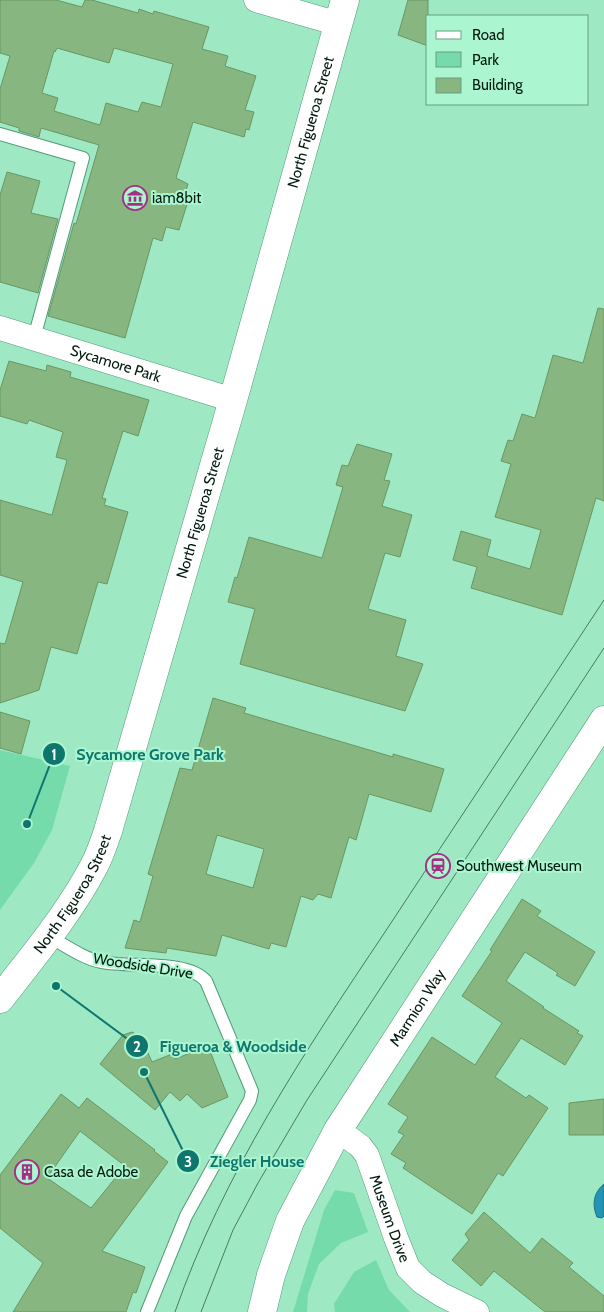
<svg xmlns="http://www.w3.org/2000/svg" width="604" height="1312" font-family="Cabin,sans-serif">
	<rect width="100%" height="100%" fill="#9ee9c3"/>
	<g fill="#76dbab">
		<path d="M 0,750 L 70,766 L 52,830 L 34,863 L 0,910 Z"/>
		<path d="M 335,1190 L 354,1193 L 368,1232 L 341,1243 L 319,1264 L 308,1294 L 307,1312 L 293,1312 L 324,1210 Z"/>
		<path d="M 376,1260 L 389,1290 L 410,1312 L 335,1312 L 334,1304 L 354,1272 Z"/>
	</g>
	<path fill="#2394b3" stroke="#187082" d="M 604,1184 L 604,1216 L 602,1218 L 597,1217 C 592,1205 593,1193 604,1184 Z"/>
	<g fill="#87b680" stroke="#699763" fill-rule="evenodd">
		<path d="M 0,0 L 56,0 L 82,7 L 85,0 L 92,0 L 138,13 L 139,9 L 153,14 L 154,11 L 209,27 L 202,49 L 228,56 L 225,66 L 256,76 L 245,110 L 254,112 L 249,130 L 246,129 L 244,137 L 193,122 L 176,178 L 188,184 L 184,197 L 189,198 L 179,230 L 166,227 L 162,241 L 153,238 L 125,338 L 48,316 L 74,223 L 76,224 L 99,145 L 41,128 L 39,137 L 19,131 L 19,128 L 0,122 L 0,89 L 10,56 L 0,53 ZM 57,48 L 109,63 L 114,48 L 173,64 L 161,107 L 142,102 L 138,112 L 106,103 L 100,125 L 54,111 L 58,98 L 42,93 L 54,51 L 55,52 Z"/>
		<path d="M 408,0 L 428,0 L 428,46 L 398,35 Z"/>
		<path d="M 7,172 L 40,181 L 31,213 L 58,219 L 38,293 L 0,282 L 0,195 Z"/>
		<path d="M 598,308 L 604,309 L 604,501 L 596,498 L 562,615 L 471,588 L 477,567 L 453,560 L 461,531 L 491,540 L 487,556 L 530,569 L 541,530 L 495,517 L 511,464 L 501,461 L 508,440 L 513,441 L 522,414 L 535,418 L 553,355 L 583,363 Z"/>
		<path d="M 9,361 L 46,371 L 47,365 L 71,372 L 70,377 L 149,400 L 138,436 L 123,431 L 102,498 L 106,499 L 104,505 L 128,512 L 107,584 L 98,582 L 77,654 L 51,647 L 39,690 L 0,703 L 0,643 L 5,644 L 23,582 L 0,575 L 0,500 L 52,515 L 67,460 L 56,457 L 63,432 L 29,420 L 27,424 L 0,416 L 0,390 Z"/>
		<path d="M 357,444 L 392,454 L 384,480 L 390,481 L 382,506 L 412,515 L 400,557 L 385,553 L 368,609 L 406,620 L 396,656 L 423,664 L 405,711 L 240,664 L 255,609 L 228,602 L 235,577 L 237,578 L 249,537 L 322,558 L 343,487 L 336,485 L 342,465 L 348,466 Z"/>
		<path d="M 213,698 L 246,708 L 244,713 L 393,757 L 393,754 L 444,769 L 431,812 L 369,794 L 356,840 L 349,837 L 331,898 L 318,894 L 313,900 L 301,896 L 286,947 L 271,943 L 269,949 L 222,935 L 216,956 L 167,948 L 166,953 L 125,948 L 134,920 L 140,922 L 153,876 L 148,874 L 180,768 L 192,770 ZM 217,835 L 264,849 L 253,888 L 206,874 Z"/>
		<path d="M 0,712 L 30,721 L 21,754 L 0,748 Z"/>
		<path d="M 522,899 L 541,911 L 537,916 L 595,952 L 575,986 L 556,975 L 558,973 L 525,952 L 506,981 L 544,1007 L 543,1008 L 579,1031 L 577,1033 L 583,1036 L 565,1065 L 521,1038 L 495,1077 L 526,1098 L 529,1095 L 548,1108 L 503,1176 L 498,1173 L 472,1214 L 403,1168 L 406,1163 L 391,1154 L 404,1135 L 398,1132 L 408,1117 L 388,1104 L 432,1037 L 475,1065 L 502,1023 L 462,996 L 492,951 L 490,950 Z"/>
		<path d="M 132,1032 L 141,1037 L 152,1062 L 172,1054 L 175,1059 L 208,1046 L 228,1097 L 202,1108 L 187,1094 L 180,1101 L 170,1092 L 155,1110 L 100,1064 L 123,1035 Z"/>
		<path d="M 61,1094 L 79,1108 L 87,1098 L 155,1150 L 154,1151 L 168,1162 L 102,1251 L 145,1267 L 136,1293 L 133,1292 L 126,1312 L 13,1312 L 43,1263 L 0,1228 L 0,1175 ZM 80,1131 L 125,1166 L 91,1208 L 47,1178 Z"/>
		<path d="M 604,1099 L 604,1135 L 569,1135 L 569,1103 Z"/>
		<path d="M 484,1212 L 530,1253 L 542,1238 L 573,1263 L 569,1267 L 604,1296 L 604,1312 L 545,1312 L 494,1271 L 481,1286 L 452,1260 L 469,1240 L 465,1234 Z"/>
	</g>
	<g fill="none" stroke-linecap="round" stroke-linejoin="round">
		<defs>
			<g id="service">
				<path d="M 0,134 L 83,158 L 34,338"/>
				<path d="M 48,936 C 65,945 82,958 101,962 C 129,968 187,959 206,981 L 252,1091 L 250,1100 L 186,1216 L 147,1312"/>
			</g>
			<g id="minor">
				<path d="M 256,0 L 339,24"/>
				<path id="s1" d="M 0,328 L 233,400"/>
				<path id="s2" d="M 338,1130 L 360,1146 L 367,1155 L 396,1238 L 408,1268 L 422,1282 L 442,1295 L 477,1312"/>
			</g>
			<g id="tertiary">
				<path id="s3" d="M 262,1312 L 271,1275 L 290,1221 L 338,1130 L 604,720"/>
			</g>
			<g id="secondary">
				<path id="s4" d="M 0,999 C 33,956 69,914 94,866 C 100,855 104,842 108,831 L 233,400 L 345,0"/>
			</g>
		</defs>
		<use href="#service" stroke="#519a78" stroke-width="14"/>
		<use href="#minor" stroke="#519a78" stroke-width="25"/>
		<use href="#tertiary" stroke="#519a78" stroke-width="29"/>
		<use href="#secondary" stroke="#519a78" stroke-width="29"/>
		<use href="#service" stroke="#fff" stroke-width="12"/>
		<use href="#minor" stroke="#fff" stroke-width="24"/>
		<use href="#tertiary" stroke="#fff" stroke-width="28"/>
		<use href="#secondary" stroke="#fff" stroke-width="28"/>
		<g stroke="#497a61" stroke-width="1">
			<path d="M 175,1312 C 223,1174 304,1053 385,932 C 458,821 531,711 604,600"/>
			<path d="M 201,1312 L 233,1230 L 258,1183 L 307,1100 L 604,648"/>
		</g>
	</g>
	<defs>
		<symbol id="museum-ring" viewBox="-11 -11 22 22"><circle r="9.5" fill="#abf6d0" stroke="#a62e84" stroke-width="1.5"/><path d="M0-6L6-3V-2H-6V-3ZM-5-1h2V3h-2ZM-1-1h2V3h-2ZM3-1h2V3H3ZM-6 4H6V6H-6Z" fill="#a62e84"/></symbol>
		<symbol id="station-ring" viewBox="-11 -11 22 22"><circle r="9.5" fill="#abf6d0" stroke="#a62e84" stroke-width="1.5"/><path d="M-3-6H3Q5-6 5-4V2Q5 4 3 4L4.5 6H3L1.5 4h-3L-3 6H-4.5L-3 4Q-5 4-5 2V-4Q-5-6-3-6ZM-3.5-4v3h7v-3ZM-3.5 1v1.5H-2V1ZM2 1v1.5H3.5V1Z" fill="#a62e84"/></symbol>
		<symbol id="building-ring" viewBox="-11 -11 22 22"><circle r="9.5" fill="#abf6d0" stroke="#a62e84" stroke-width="1.5"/><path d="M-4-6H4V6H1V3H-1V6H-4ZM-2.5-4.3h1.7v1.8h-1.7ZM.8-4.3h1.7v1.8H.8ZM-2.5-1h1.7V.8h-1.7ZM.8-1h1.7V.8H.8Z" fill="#a62e84"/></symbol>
	</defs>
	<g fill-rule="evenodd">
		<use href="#museum-ring" x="121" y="184" width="28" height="28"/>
		<use href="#station-ring" x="424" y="852" width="28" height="28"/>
		<use href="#building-ring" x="13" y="1158" width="28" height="28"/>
	</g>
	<g text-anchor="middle" stroke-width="4" stroke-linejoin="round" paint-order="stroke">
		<g font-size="15" fill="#001b0e" stroke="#abf6d0">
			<text dy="5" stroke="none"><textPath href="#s4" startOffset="938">North Figueroa Street</textPath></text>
			<text dy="5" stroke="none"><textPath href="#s1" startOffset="121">Sycamore Park</textPath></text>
			<text dy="5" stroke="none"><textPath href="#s4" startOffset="532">North Figueroa Street</textPath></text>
			<text dy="5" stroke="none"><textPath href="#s4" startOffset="128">North Figueroa Street</textPath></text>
			<text transform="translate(143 966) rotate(9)" y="5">Woodside Drive</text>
			<text dy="5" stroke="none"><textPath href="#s3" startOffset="344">Marmion Way</textPath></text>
			<text dy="5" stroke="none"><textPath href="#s2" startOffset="106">Museum Drive</textPath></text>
		</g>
		<g font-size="15" fill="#001b0e" stroke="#abf6d0" text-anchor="start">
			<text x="152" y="203">iam8bit</text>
			<text x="456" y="871">Southwest Museum</text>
			<text x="44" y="1177">Casa de Adobe</text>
		</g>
	</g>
	<path fill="none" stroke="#0f766e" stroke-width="2" d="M27 824L54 754M56 986L137 1046M144 1072L188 1161"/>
	<g fill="#0f766e" stroke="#abf6d0" stroke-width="2">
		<circle cx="27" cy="824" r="5"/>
		<circle cx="56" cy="986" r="5"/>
		<circle cx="144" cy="1072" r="5"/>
		<circle cx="54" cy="754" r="12"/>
		<circle cx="137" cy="1046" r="12"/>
		<circle cx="188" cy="1161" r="12"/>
	</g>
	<g font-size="15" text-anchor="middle" font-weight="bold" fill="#fff">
		<text x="54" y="760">1</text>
		<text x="137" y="1052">2</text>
		<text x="188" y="1167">3</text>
	</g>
	<g font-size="16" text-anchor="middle" font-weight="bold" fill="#0f766e" stroke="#abf6d0" stroke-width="4" stroke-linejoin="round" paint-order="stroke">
		<text x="150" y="760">Sycamore Grove Park</text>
		<text x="233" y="1052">Figueroa &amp; Woodside</text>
		<text x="257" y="1167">Ziegler House</text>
	</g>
	<rect x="426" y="15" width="162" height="90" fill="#abf6d0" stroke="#679e82"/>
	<rect x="436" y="31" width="25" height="8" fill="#ffffff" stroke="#679e82"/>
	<text x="472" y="40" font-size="15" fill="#001b0e">Road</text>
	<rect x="436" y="52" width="25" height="15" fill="#76dbab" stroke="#679e82"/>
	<text x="472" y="65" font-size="15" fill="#001b0e">Park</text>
	<rect x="436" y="78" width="25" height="15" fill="#87b680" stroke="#679e82"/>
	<text x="472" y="90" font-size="15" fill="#001b0e">Building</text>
</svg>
